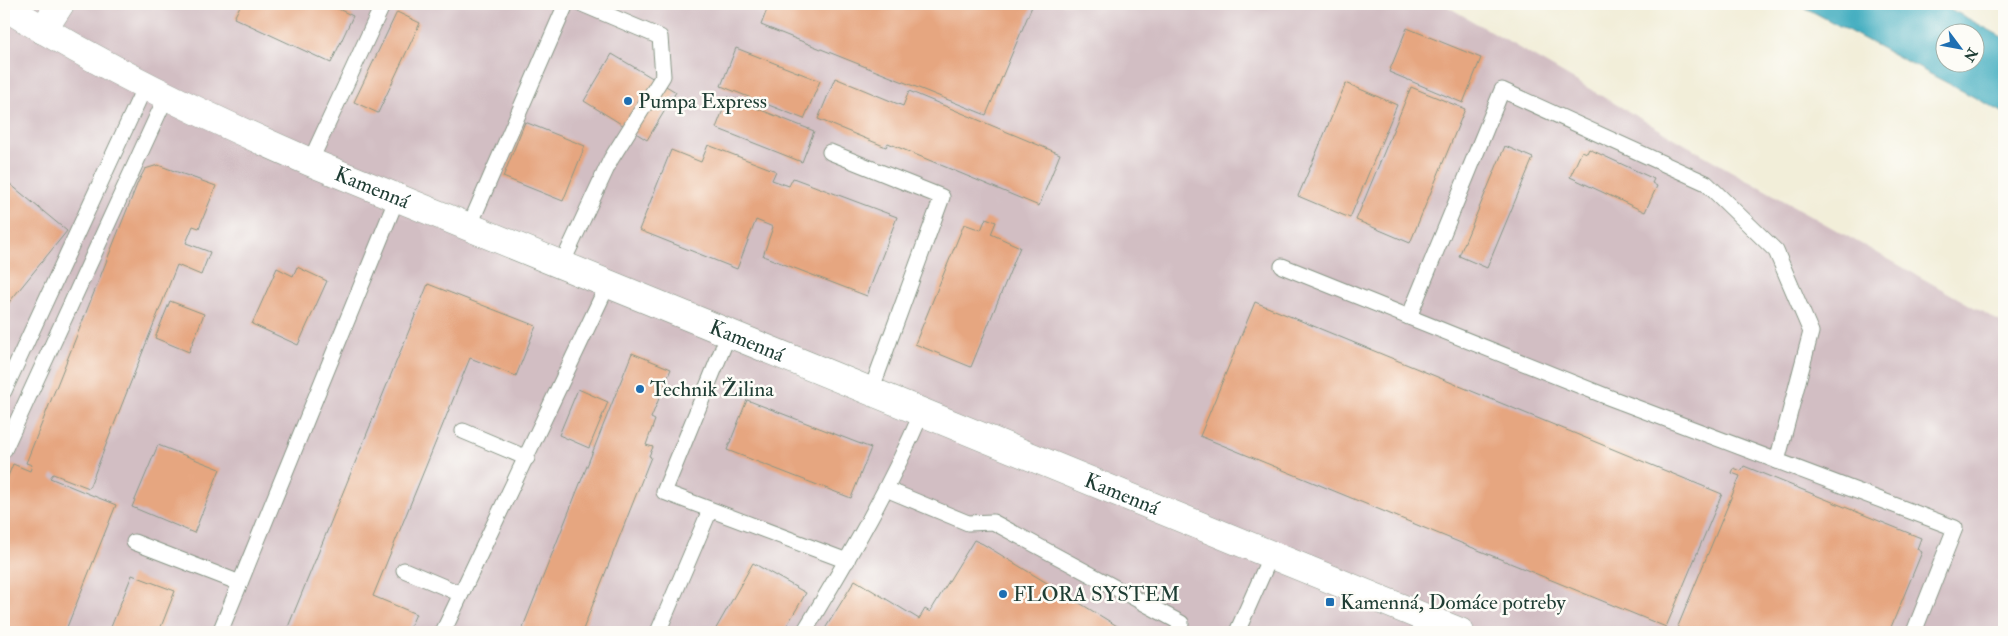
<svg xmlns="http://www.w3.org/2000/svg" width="2008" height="636" font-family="'IM FELL Double Pica',serif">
	<rect width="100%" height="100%" fill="#fdfcf7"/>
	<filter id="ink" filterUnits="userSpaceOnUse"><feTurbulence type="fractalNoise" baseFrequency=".02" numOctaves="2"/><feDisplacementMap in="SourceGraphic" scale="10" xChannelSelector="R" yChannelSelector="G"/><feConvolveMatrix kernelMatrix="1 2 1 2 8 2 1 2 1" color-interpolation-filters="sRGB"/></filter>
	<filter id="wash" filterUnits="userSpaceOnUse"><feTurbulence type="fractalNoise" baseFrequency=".0096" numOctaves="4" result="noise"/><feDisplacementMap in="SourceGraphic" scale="20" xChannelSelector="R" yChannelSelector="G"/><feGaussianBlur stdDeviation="1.12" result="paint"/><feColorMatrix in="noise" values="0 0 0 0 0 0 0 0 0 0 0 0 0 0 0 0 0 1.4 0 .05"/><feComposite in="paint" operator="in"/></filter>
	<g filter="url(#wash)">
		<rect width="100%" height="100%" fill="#f2eed9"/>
		<path fill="#d2bec3" d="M 4,4 L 1443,4 L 1731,171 L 2004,324 L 2004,632 L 4,632 Z"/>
		<path fill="#42adc0" stroke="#30757a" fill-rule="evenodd" d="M 1798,4 L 1941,4 L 2004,38 L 2004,113 ZM 1946,32 L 1976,32 L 1976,62 L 1946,62 Z"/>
		<g id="blocks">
			<g fill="#e6a680">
				<path d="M 241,4 L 328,4 L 353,16 L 331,63 L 234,18 Z"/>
				<path d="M 769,4 L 1033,4 L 986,115 L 761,25 Z"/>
				<path d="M 397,12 L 420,23 L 378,113 L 354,102 Z"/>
				<path d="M 1407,28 L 1481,58 L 1463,103 L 1389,72 Z"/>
				<path d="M 736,48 L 820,81 L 804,119 L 721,86 Z"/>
				<path d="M 612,54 L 676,92 L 647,140 L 584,101 Z"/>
				<path d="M 835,78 L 903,106 L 909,91 L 1060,154 L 1039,206 L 888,143 L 886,147 L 818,119 Z"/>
				<path d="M 1346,83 L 1397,105 L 1350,218 L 1298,196 Z"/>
				<path d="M 1411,87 L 1465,109 L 1410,243 L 1356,220 Z"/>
				<path d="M 728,97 L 814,131 L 802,162 L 716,128 Z"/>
				<path d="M 525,122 L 585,146 L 563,201 L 503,177 Z"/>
				<path d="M 708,145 L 776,171 L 772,180 L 789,186 L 793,178 L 897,217 L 867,296 L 763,256 L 773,227 L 756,220 L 737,269 L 639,230 L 671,150 L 701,162 Z"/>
				<path d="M 1505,146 L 1533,158 L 1487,268 L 1459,256 Z"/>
				<path d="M 1589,149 L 1654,179 L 1652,183 L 1657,186 L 1645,212 L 1570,177 L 1582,151 L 1587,153 Z"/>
				<path d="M 158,165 L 216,186 L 199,228 L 193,226 L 186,243 L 210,252 L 201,275 L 177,265 L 89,488 L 53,474 L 50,478 L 116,505 L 65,632 L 4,632 L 4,486 L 13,464 L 30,471 L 32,465 L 26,463 L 138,182 L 145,169 Z"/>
				<path d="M 4,179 L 67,231 L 6,306 L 4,305 Z"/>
				<path d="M 986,218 L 996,222 L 991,234 L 1020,247 L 971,367 L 915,344 L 964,224 L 981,230 Z"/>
				<path d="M 297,267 L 327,281 L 298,345 L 252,324 L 277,268 L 293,276 Z"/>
				<path d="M 428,284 L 536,326 L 516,376 L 470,358 L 373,596 L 416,614 L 408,632 L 300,632 L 288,627 Z"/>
				<path d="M 170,301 L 204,314 L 189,352 L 155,338 Z"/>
				<path d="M 1255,302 L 1722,494 L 1666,627 L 1200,436 Z"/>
				<path d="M 632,353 L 671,369 L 651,418 L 655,420 L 646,445 L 653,447 L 649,456 L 651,457 L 582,632 L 521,632 Z"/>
				<path d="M 578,389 L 608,402 L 589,448 L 559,435 Z"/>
				<path d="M 747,400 L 871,448 L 851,498 L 727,450 Z"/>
				<path d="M 158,445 L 220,469 L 194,533 L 132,507 Z"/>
				<path d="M 1744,466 L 1921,538 L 1917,549 L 1922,552 L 1889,632 L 1676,631 L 1740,476 L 1732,473 L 1734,468 L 1741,471 Z"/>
				<path d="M 974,540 L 983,544 L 1127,632 L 823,632 L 855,580 L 919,619 L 925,609 L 930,612 Z"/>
				<path d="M 753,563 L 806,593 L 783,632 L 714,632 Z"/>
				<path d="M 132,575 L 175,591 L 159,632 L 109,632 Z"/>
			</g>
		</g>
	</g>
	<g filter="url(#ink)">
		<use href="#blocks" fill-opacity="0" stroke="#889686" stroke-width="1"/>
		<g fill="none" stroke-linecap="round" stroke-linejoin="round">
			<defs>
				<g id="service">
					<path d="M 830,152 L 942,197 L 871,391"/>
					<path d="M 310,162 L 383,4"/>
					<path d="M 469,227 L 566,4"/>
					<path d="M 561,266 L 611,159 L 663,76 L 660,37 L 582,4"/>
					<path d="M 1282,266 L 1608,397 L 1955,528 L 1914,632"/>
					<path d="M 1409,317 L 1502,90 L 1706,183 L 1776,251 L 1811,332 L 1777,461"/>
					<path d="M 729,333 L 664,492 L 847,561"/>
					<path d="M 4,391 L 145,86"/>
					<path d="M 463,431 L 527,458"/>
					<path d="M 4,450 L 166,97"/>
					<path d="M 886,489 L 968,523 L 993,522 L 1181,623 L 1180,632"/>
					<path d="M 134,542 L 240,583"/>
					<path d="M 404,570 L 461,594"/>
					<path d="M 220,632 L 397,198"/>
					<path d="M 443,632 L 608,284"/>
					<path d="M 658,632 L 710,510"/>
					<path d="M 804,632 C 847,561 889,489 922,412"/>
					<path d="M 1237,632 L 1271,555"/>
				</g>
				<g id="minor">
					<path id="s1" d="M 4,6 C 102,67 204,116 310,162 L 1460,632"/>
					<path d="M 43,30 L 60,4"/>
				</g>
			</defs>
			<use href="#service" stroke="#889686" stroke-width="17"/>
			<use href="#minor" stroke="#889686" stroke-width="29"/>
			<use href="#service" stroke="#fff" stroke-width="15"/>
			<use href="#minor" stroke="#fff" stroke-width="28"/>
		</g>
	</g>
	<g fill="#1f6fb2" stroke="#fdfcf7" stroke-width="2">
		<circle cx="628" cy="101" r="5"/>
		<circle cx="640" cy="389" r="5"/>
		<circle cx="1003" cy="594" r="5"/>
		<rect x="1325" y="597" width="10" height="10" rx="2.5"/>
	</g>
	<g text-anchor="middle" stroke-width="5" stroke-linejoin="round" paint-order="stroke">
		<g font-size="21" fill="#1f3d34" stroke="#fdfcf7" text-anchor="start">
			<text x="638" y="108">Pumpa Express</text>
			<text x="650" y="396">Technik Žilina</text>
			<text x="1013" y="601">FLORA SYSTEM</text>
			<text x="1340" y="609">Kamenná, Domáce potreby</text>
		</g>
		<g font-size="21" fill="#1f3d34" stroke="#fdfcf7">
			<text dy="7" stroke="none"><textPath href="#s1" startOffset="411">Kamenná</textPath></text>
			<text dy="7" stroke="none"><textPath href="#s1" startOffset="816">Kamenná</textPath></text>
			<text dy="7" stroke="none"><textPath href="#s1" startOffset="1221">Kamenná</textPath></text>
		</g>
	</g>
	<rect width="2008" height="636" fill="none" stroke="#fdfcf7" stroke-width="20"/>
	<g transform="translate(1960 48) rotate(122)"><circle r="24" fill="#fdfcf7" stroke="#a4b0a9"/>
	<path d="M0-4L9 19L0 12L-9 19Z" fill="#1f6fb2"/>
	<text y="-8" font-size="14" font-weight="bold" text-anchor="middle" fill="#1f3d34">N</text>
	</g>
</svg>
